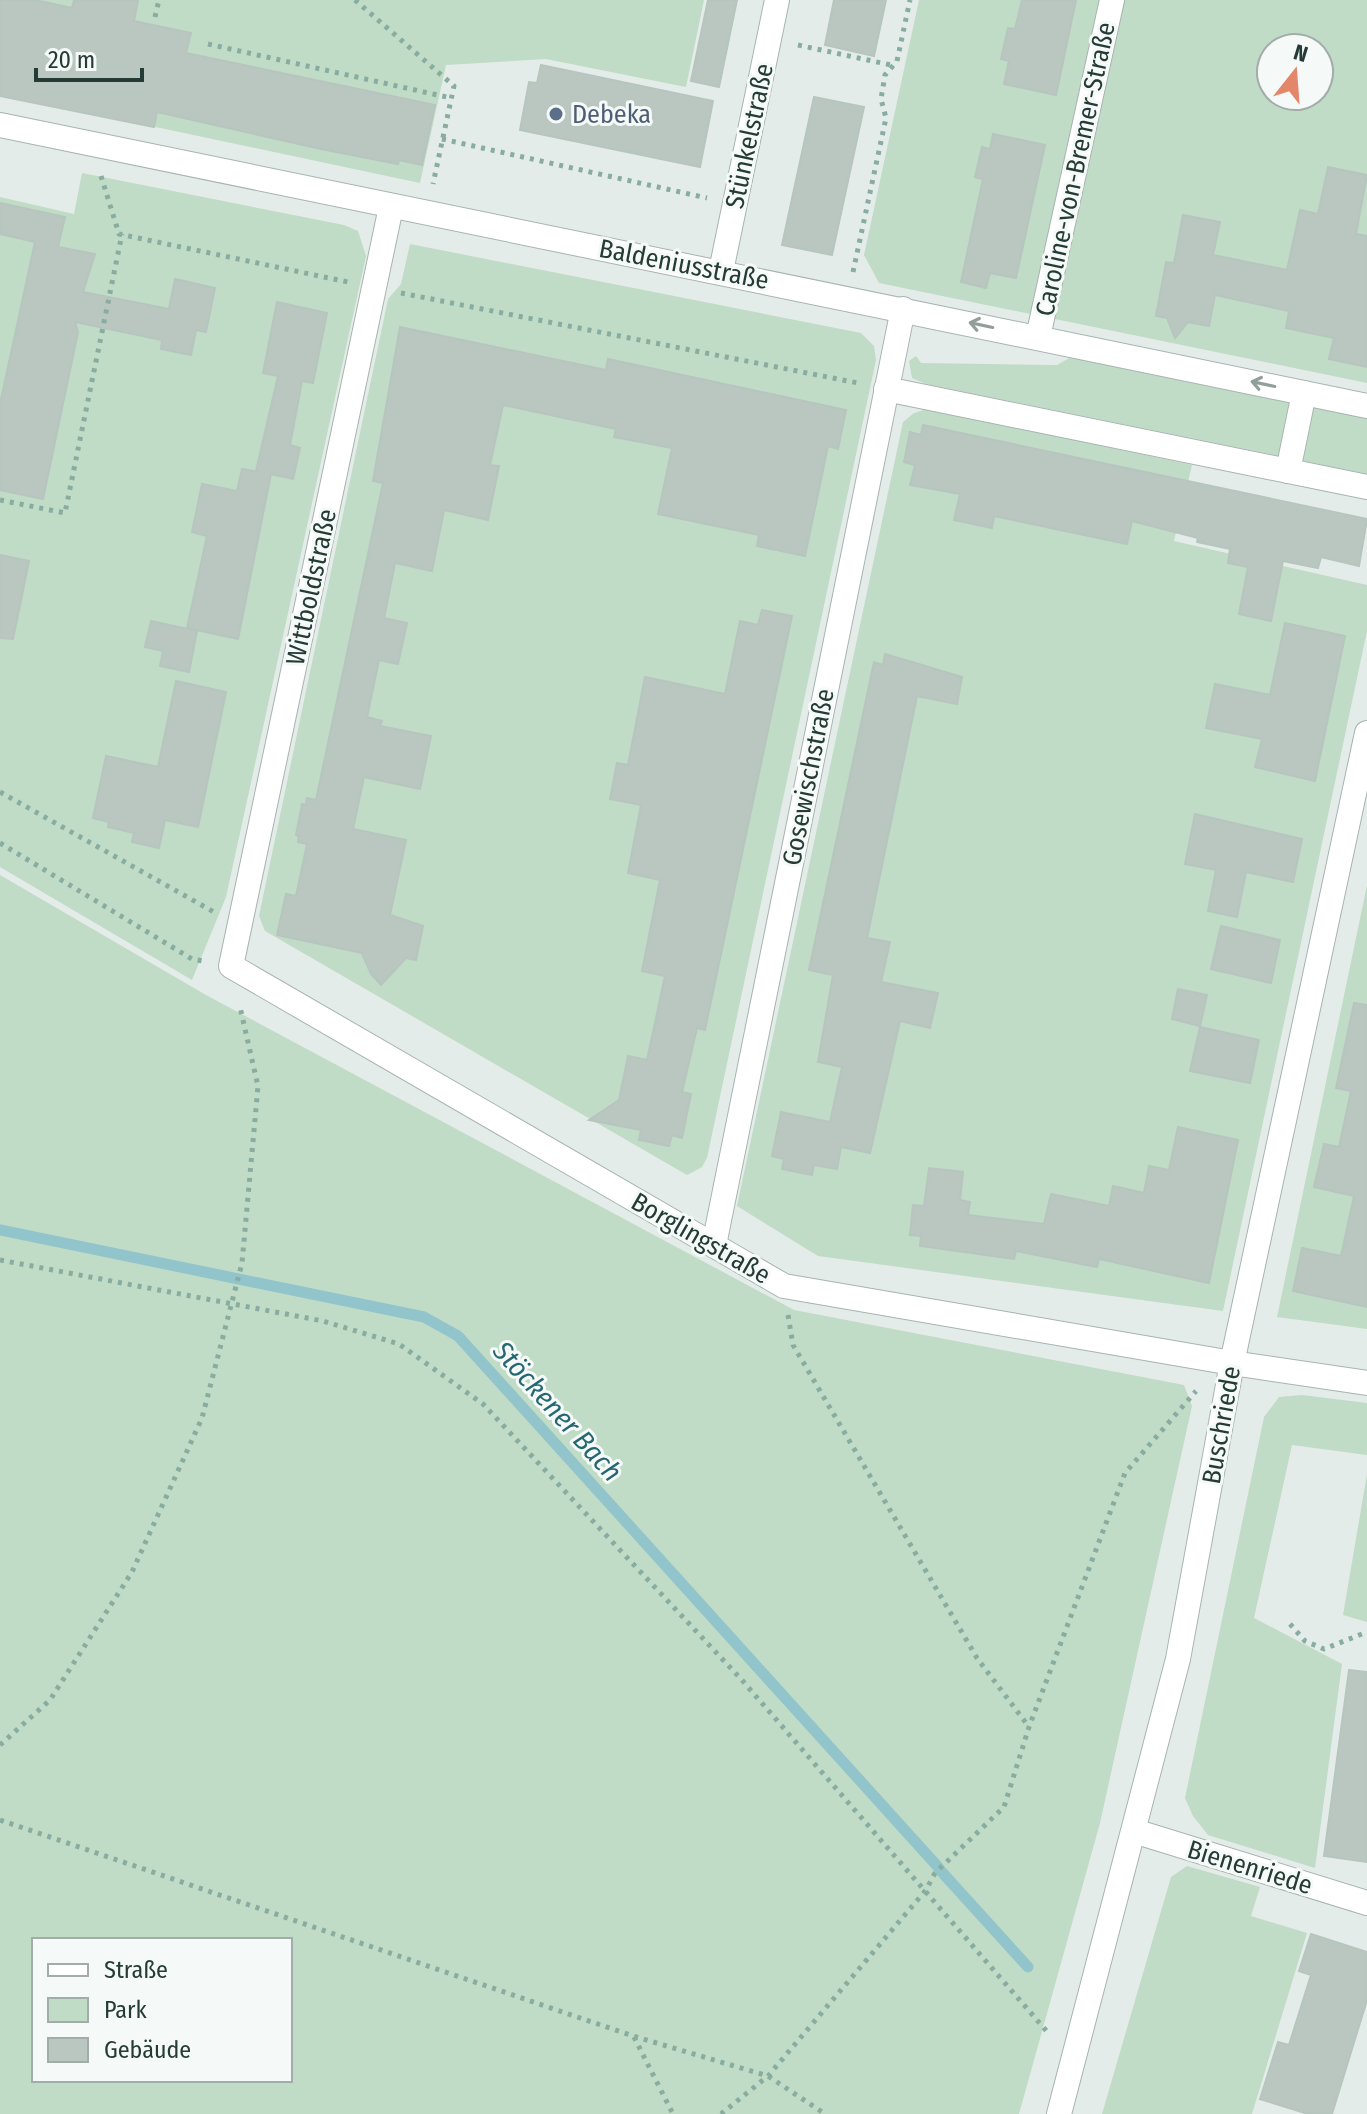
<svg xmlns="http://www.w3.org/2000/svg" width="1367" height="2114" font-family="'Fira Sans Condensed',sans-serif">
	<rect width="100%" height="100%" fill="#e4ece9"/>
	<g fill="#c0dbc6" fill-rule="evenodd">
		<path d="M 0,0 L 704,0 L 686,87 L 546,59 L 446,65 L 420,183 L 0,94 Z"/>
		<path d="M 919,0 L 1367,0 L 1367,383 L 879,283 L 864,255 ZM 1271,48 L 1319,48 L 1319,96 L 1271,96 Z"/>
		<path d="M 82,173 L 344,225 L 358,231 L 366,256 L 226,897 L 192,980 L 0,867 L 0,197 L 74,214 Z"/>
		<path d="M 410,244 L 861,333 L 874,346 L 876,360 L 707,1158 L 702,1167 L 687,1175 L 265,931 L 259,916 L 388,299 L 401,284 Z"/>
		<path d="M 916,356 L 921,363 L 1057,365 L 1071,357 L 1367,417 L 1367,474 L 926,384 L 912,378 L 909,361 Z"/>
		<path d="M 927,409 L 1192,465 L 1174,541 L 1367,585 L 1367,631 L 1223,1311 L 818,1256 L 737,1206 L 903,422 L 914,413 Z"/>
		<path d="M 0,875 L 206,995 L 794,1310 L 1184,1385 L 1192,1406 L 1100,1823 L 1019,2114 L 0,2114 ZM 34,1940 L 290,1940 L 290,2080 L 34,2080 Z"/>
		<path d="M 1367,885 L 1367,1329 L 1277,1317 Z"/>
		<path d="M 1302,1395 L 1367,1403 L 1367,1455 L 1292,1445 L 1254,1618 L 1342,1664 L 1315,1868 L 1208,1835 L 1193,1816 L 1185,1798 L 1264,1417 L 1279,1397 Z"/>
		<path d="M 1367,1474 L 1367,1622 L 1343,1615 Z"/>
		<path d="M 1187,1866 L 1260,1887 L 1251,1916 L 1307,1933 L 1252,2114 L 1102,2114 L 1171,1877 Z"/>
	</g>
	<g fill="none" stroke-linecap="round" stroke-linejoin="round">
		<g stroke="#92c4cb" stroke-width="11">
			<path d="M 0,1230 L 424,1317 L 458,1336 L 939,1868"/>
			<path d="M 940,1870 L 1028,1967"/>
		</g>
	</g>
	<g fill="#bac7c1" stroke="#b7c5bf" stroke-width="2">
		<path d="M 0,0 L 35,0 L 72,8 L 74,0 L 138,0 L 134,21 L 191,33 L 186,53 L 435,105 L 422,165 L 399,160 L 398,164 L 321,149 L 157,112 L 154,127 L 0,96 Z"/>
		<path d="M 708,0 L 737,0 L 719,87 L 691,81 Z"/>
		<path d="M 834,0 L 886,0 L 874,56 L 825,45 Z"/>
		<path d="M 1022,0 L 1076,0 L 1056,95 L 1004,84 L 1009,61 L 1001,59 L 1008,28 L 1015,29 Z"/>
		<path d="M 541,65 L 713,101 L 700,167 L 520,130 L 529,82 L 537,83 Z"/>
		<path d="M 814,97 L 864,107 L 832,255 L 782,245 Z"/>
		<path d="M 993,134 L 1045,145 L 1016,278 L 990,273 L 986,288 L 961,282 L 983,179 L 975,177 L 982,147 L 990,149 Z"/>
		<path d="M 1328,167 L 1367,175 L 1356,234 L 1367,236 L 1367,367 L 1329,359 L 1334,338 L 1286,328 L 1289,311 L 1215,295 L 1209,326 L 1188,322 L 1175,338 L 1167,318 L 1156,316 L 1166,262 L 1174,263 L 1183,215 L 1220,222 L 1213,255 L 1287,270 L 1300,210 L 1318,214 Z"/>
		<path d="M 0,203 L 65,217 L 58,247 L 95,254 L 83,292 L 169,309 L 175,279 L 215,288 L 206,332 L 196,330 L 191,355 L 161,349 L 162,340 L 75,322 L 78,332 L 43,499 L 0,490 L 0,404 L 35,242 L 0,234 Z"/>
		<path d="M 277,302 L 327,313 L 313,383 L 302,381 L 290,445 L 300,448 L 293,479 L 271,474 L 238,639 L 187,628 L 207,536 L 192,532 L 202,484 L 237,491 L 242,469 L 259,472 L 256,471 L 278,376 L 263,373 Z"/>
		<path d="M 400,327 L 606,370 L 608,359 L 846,410 L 838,449 L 828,446 L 805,556 L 757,546 L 759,535 L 658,514 L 672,448 L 614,437 L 616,429 L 503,405 L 490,465 L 499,466 L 488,520 L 444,510 L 432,571 L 395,563 L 384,618 L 407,623 L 398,664 L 379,660 L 367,717 L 382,721 L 380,726 L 431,736 L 420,789 L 364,777 L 353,829 L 406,840 L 390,915 L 423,926 L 416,960 L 406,958 L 381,985 L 371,974 L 362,953 L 277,935 L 286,894 L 296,896 L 307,844 L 298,842 L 299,836 L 296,835 L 302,804 L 306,805 L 307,798 L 316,800 L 383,483 L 373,481 Z"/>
		<path d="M 923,425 L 1367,519 L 1359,566 L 1321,557 L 1318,568 L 1283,561 L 1271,621 L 1239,614 L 1248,567 L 1228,563 L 1230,549 L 1197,542 L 1198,538 L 1132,521 L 1127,544 L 994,516 L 992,528 L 954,520 L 960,494 L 910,485 L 915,465 L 904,462 L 910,432 L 921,435 Z"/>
		<path d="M 0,555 L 29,561 L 13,639 L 0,638 Z"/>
		<path d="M 762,610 L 792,616 L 705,1030 L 697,1028 L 682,1092 L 691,1094 L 682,1138 L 672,1135 L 669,1146 L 639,1140 L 641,1130 L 589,1120 L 619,1100 L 628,1056 L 647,1060 L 665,976 L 642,971 L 660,880 L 628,873 L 641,805 L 610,799 L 617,763 L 628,765 L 645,677 L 725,694 L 740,621 L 758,625 Z"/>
		<path d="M 151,621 L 197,631 L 189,672 L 160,666 L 163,651 L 145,647 Z"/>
		<path d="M 1285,623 L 1345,636 L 1315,781 L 1255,767 L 1262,739 L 1206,728 L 1215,684 L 1270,695 Z"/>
		<path d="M 885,654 L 962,677 L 957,704 L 917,696 L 867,938 L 890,942 L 881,982 L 938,993 L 930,1028 L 900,1021 L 870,1153 L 841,1147 L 837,1169 L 814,1165 L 812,1175 L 782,1169 L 784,1159 L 772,1156 L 781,1112 L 830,1122 L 842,1067 L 818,1062 L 833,975 L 809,970 L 874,662 L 883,665 Z"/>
		<path d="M 176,681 L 226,692 L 198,827 L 165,820 L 159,848 L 132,842 L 134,833 L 108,827 L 109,822 L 93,818 L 106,756 L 158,767 Z"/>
		<path d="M 1195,814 L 1302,839 L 1293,882 L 1246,872 L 1237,917 L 1208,911 L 1216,870 L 1185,864 Z"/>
		<path d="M 1221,926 L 1280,940 L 1271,983 L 1211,969 Z"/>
		<path d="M 1178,989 L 1207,995 L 1200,1026 L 1172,1019 Z"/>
		<path d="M 1354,1003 L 1367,1005 L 1367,1307 L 1293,1291 L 1302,1248 L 1341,1256 L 1354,1196 L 1314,1187 L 1324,1144 L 1339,1147 L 1351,1091 L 1336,1088 Z"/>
		<path d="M 1200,1027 L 1259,1040 L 1250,1083 L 1190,1071 Z"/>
		<path d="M 1178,1127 L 1238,1140 L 1209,1283 L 1099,1259 L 1097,1267 L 1016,1251 L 1014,1259 L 920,1246 L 921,1236 L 910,1235 L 913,1205 L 924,1206 L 929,1168 L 963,1172 L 960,1200 L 970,1202 L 968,1215 L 1044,1224 L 1051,1194 L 1109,1206 L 1113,1186 L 1144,1193 L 1149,1166 L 1169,1170 Z"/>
		<path d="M 1349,1670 L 1367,1672 L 1367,1862 L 1324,1856 Z"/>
		<path d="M 1311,1934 L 1367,1952 L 1367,2000 L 1332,2114 L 1308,2114 L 1260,2099 L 1278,2042 L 1289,2045 L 1311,1975 L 1299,1971 Z"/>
	</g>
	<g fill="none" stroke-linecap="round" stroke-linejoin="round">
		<defs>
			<g id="minor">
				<path d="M 0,125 L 1367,406"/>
				<path d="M 391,207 L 231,966 L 784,1286 L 1232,1363 L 1367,1383"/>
				<path d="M 721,271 L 777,0"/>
				<path d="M 1038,337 L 1112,0"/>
				<path d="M 886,389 L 1367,487"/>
				<path d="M 1288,471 L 1304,393"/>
				<path d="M 714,1245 L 903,309"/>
				<path d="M 1134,1831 L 1367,1903"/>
				<path d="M 1059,2114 L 1178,1659 L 1232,1363 L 1367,733"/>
			</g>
		</defs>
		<use href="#minor" stroke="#a7b4b0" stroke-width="26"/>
		<g stroke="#88ada0" stroke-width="5" stroke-dasharray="4 6" stroke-linecap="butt">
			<path d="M 355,0 L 454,86 L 433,184"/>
			<path d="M 155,17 L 159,0"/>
			<path d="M 208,44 L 451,98"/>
			<path d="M 798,45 L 891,65"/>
			<path d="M 442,139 L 707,198"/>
			<path d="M 101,176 L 119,234 L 348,282"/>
			<path d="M 853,272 L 886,118 L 881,99 L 885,75 L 897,61 L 910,0"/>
			<path d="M 401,293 L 858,383"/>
			<path d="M 0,500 L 65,513 L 122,234"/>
			<path d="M 0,792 L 214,912"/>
			<path d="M 0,843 L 192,959 L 203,961"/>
			<path d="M 0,1260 L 323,1321 L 399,1344 L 483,1404 L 741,1679 L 1050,2035"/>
			<path d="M 788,1315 L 793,1345 L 977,1658 L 1029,1727"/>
			<path d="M 1290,1624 L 1305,1641 L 1324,1649 L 1367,1632"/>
			<path d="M 0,1745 L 50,1700 L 132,1572 L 202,1418 L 242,1263 L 258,1086 L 240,1007"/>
			<path d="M 0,1820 L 633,2036 L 768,2076 L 825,2114"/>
			<path d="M 634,2037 L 673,2114"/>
			<path d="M 721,2114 L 768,2076 L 926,1890 L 935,1873 L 1004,1807 L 1029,1727 L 1125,1473 L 1196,1391"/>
		</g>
		<use href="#minor" stroke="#fff" stroke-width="24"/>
	</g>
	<defs><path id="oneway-shaft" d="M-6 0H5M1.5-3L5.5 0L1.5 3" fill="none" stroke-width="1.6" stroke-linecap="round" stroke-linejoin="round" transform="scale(2)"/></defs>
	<g stroke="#929e9a">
		<use href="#oneway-shaft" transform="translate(981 325) rotate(-168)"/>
		<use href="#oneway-shaft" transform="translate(1263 384) rotate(-168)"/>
	</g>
	<circle fill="#5c6f8a" stroke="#f5f9f7" stroke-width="3" cx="556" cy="114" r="8"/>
	<g text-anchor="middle" stroke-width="6" stroke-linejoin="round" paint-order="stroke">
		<g font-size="26" fill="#4e5e75" stroke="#f5f9f7" text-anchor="start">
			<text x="572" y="123">Debeka</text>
		</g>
		<g font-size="26" fill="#253c36" stroke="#f5f9f7">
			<text transform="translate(749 136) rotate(-78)" y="9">Stünkelstraße</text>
			<text transform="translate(1075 169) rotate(-78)" y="9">Caroline-von-Bremer-Straße</text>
			<text transform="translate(684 264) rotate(11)" y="9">Baldeniusstraße</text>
			<text transform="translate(311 587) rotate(-78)" y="9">Wittboldstraße</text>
			<text transform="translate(808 777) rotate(-79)" y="9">Gosewischstraße</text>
			<text transform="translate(701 1238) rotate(30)" y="9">Borglingstraße</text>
			<text transform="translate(1221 1425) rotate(-80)" y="9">Buschriede</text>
			<text transform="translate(1250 1867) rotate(17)" y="9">Bienenriede</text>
		</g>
		<g font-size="28" font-style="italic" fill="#256772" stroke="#f5f9f7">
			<text transform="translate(558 1411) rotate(48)" y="10">Stöckener Bach</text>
		</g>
	</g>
	<rect x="32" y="1938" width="260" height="144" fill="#f5f9f7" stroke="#a2adaa" stroke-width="2"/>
	<rect x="48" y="1964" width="40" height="12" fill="#ffffff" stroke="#a2adaa" stroke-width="2"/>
	<text x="104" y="1978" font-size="24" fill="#253c36">Straße</text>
	<rect x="48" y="1998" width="40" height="24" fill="#c0dbc6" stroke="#a2adaa" stroke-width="2"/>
	<text x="104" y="2018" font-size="24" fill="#253c36">Park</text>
	<rect x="48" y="2038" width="40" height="24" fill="#bac7c1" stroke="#a2adaa" stroke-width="2"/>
	<text x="104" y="2058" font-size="24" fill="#253c36">Gebäude</text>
	<g transform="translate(1295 72) rotate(17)"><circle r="38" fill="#f5f9f7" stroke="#a2adaa" stroke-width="2"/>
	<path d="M0-6L14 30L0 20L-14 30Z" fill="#e4866a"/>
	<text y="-12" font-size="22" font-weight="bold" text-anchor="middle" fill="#253c36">N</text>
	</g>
	<path d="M36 68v12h106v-12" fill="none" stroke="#253c36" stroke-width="4"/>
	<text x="48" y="68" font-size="24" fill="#253c36" stroke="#f5f9f7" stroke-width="6" paint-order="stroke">20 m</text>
</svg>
